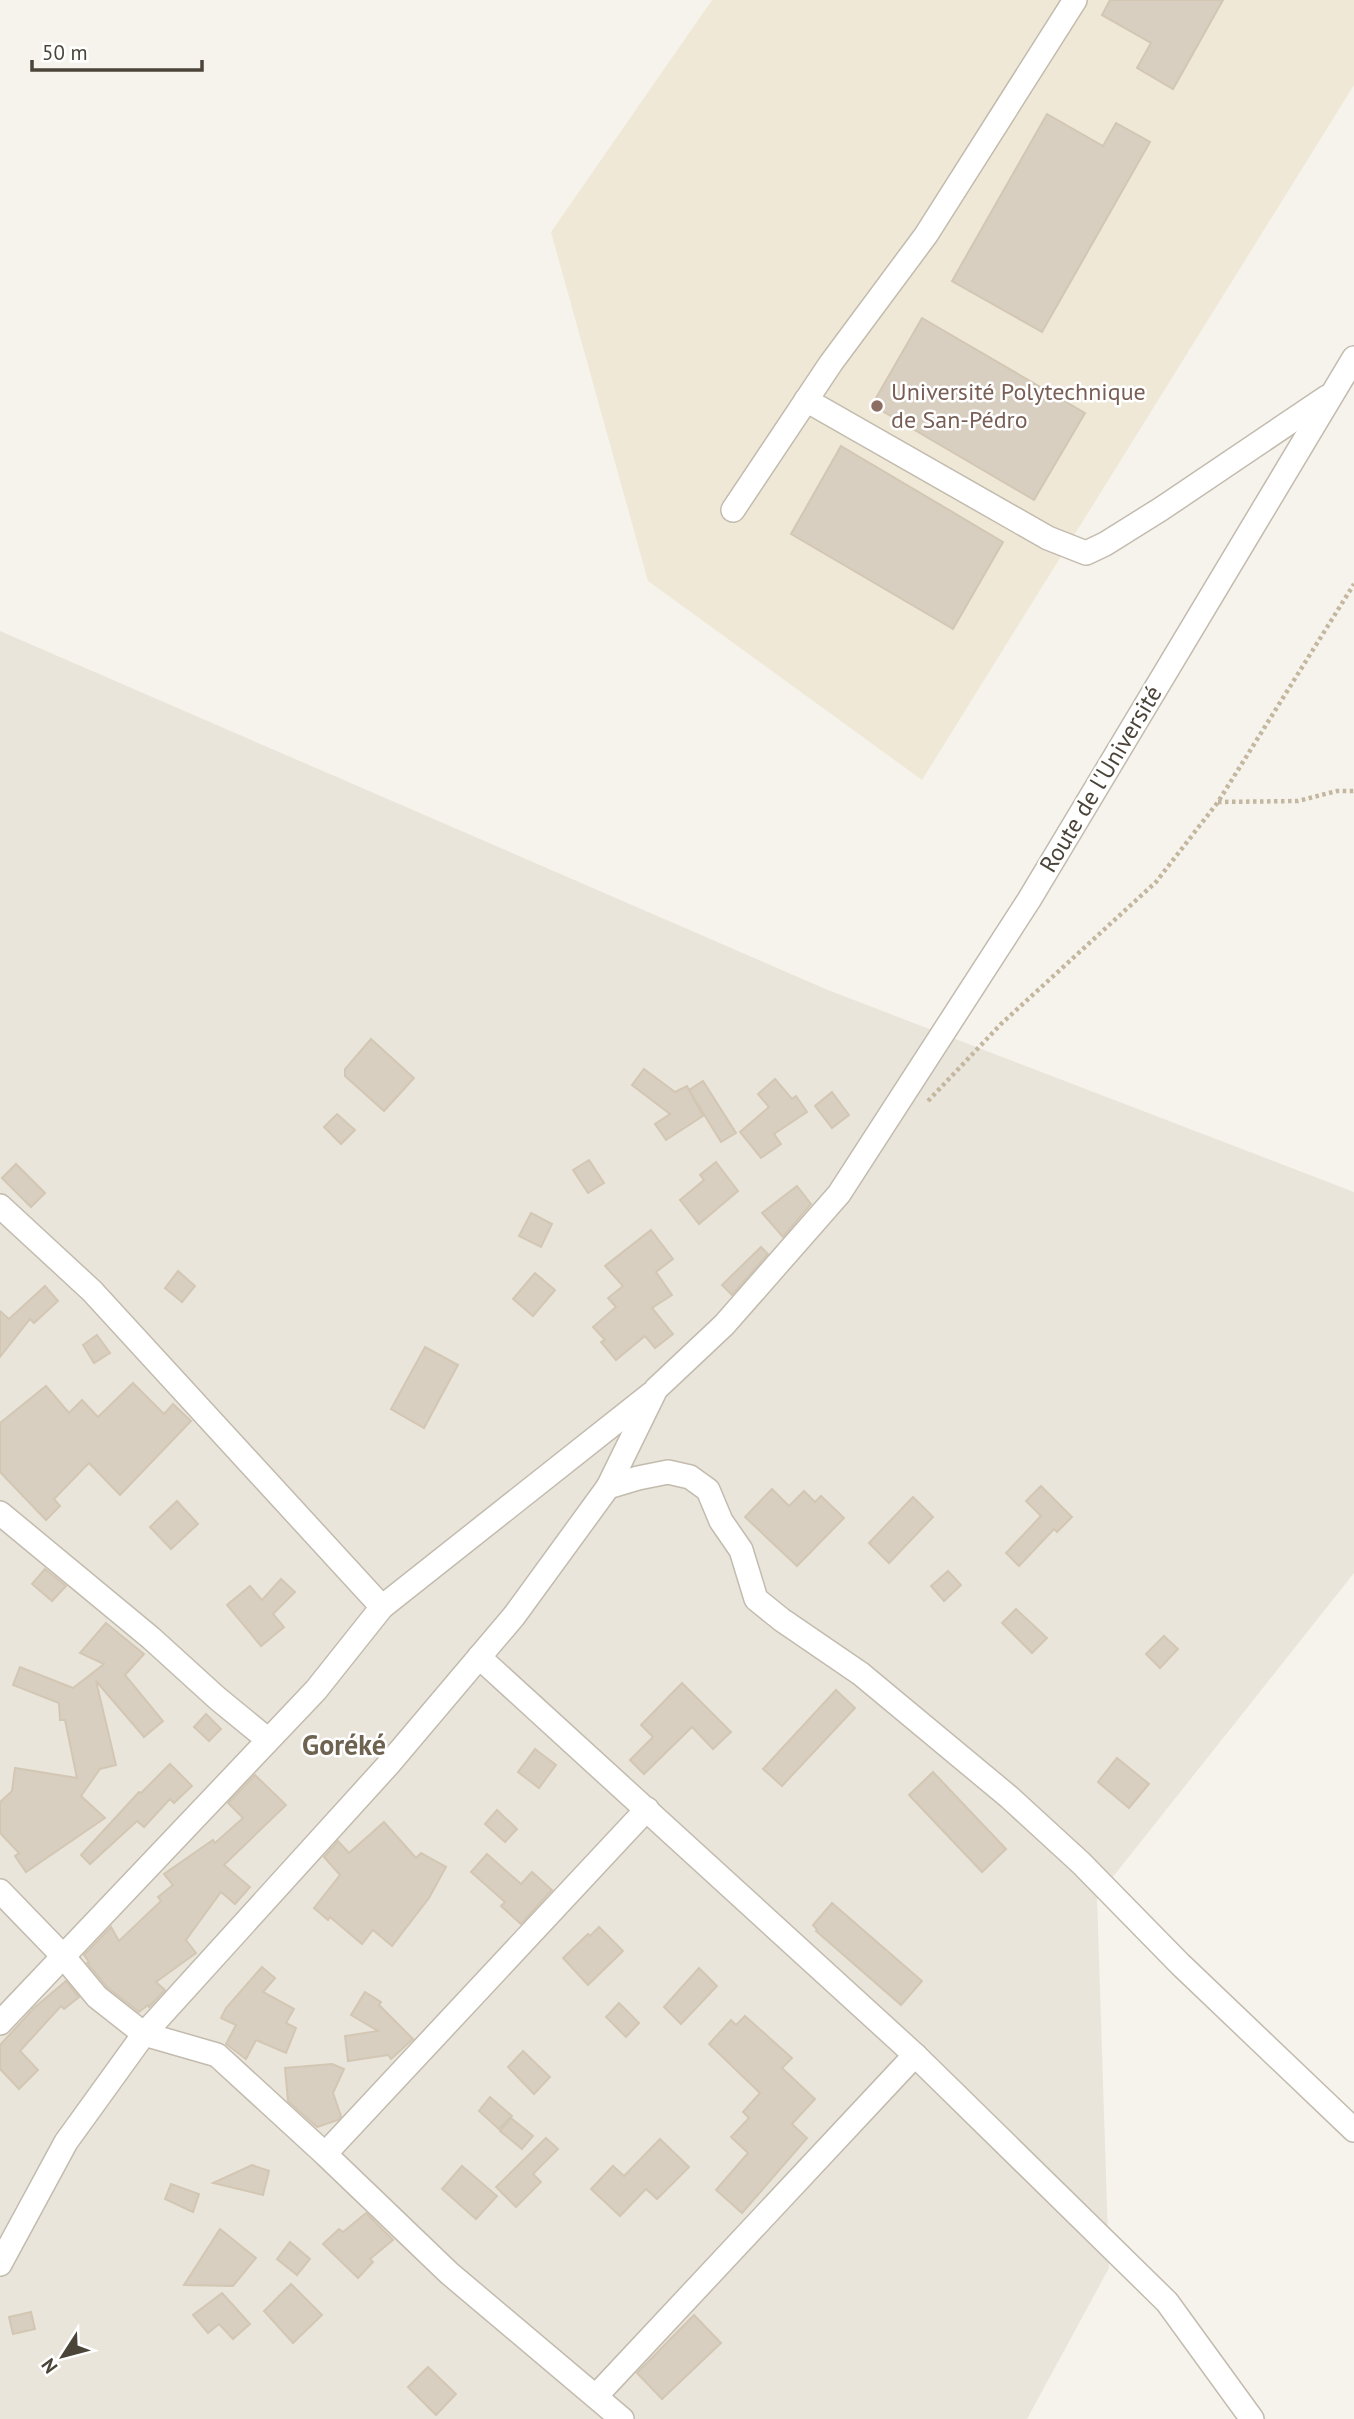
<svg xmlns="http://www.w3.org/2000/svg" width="1354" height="2419" font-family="'PT Sans',sans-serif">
	<rect width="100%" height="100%" fill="#f6f3ec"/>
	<path fill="#eae5da" d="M 0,631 L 828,990 L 1354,1192 L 1354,1573 L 1097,1897 L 1109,2268 L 1027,2419 L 0,2419 Z"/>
	<path fill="#efe8d6" d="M 712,0 L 1354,0 L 1354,85 L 922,780 L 648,581 L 551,232 Z"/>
	<g fill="#d8cfc1" stroke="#d3c7b4" stroke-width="2">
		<path d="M 1110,0 L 1223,0 L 1173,89 L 1137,68 L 1151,43 L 1102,15 Z"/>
		<path d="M 1047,114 L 1103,146 L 1116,123 L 1150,142 L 1042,332 L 952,281 Z"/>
		<path d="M 922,318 L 1085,413 L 1034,500 L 872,405 Z"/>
		<path d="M 841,446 L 1003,542 L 953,629 L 791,534 Z"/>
		<path d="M 371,1039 L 414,1078 L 384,1111 L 345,1076 L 345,1069 Z"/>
		<path d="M 644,1069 L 675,1092 L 687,1086 L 703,1116 L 666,1140 L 655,1124 L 670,1114 L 632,1085 Z"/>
		<path d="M 775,1079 L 792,1099 L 796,1096 L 807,1112 L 774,1134 L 781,1144 L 761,1158 L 740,1132 L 769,1107 L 758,1094 Z"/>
		<path d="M 703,1081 L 736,1133 L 721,1142 L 689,1090 Z"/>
		<path d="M 832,1092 L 849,1115 L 832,1128 L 815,1106 Z"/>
		<path d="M 337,1114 L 355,1130 L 341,1144 L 324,1127 Z"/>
		<path d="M 589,1160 L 604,1183 L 588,1193 L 573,1170 Z"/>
		<path d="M 716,1162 L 738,1191 L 699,1224 L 680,1200 L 704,1180 L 700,1175 Z"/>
		<path d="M 16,1164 L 45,1193 L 31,1207 L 2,1178 Z"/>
		<path d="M 797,1186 L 811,1204 L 783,1237 L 762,1213 Z"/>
		<path d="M 531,1213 L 552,1224 L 541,1247 L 519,1236 Z"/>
		<path d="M 651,1230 L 673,1259 L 656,1272 L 672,1295 L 652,1308 L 673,1334 L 655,1348 L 645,1336 L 616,1360 L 601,1342 L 605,1340 L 593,1327 L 616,1307 L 608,1298 L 623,1286 L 605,1266 Z"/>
		<path d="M 761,1247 L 768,1254 L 732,1295 L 722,1285 Z"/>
		<path d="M 178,1271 L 195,1286 L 182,1302 L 165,1288 Z"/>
		<path d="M 535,1273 L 555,1290 L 533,1316 L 513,1299 Z"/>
		<path d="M 45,1286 L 58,1301 L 34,1323 L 30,1319 L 0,1357 L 0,1311 L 9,1319 Z"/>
		<path d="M 97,1335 L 110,1353 L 94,1363 L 83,1345 Z"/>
		<path d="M 425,1347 L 458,1365 L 424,1428 L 391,1409 Z"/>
		<path d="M 133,1383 L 164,1414 L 173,1404 L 191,1421 L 120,1495 L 89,1463 L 54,1499 L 60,1506 L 46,1520 L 0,1472 L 0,1423 L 46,1386 L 69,1413 L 82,1400 L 98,1417 Z"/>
		<path d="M 1041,1486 L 1072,1517 L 1057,1532 L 1054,1529 L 1019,1566 L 1006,1553 L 1041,1516 L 1026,1501 Z"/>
		<path d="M 772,1489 L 789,1506 L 804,1491 L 815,1502 L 821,1496 L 844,1518 L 797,1566 L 745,1517 Z"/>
		<path d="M 913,1497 L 933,1517 L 889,1563 L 869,1543 Z"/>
		<path d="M 177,1501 L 198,1524 L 171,1549 L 150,1527 Z"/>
		<path d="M 45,1569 L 66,1586 L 52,1601 L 32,1584 Z"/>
		<path d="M 948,1571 L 961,1585 L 944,1601 L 931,1586 Z"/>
		<path d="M 281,1579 L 295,1592 L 273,1614 L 284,1627 L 261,1646 L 227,1605 L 250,1586 L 262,1600 Z"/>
		<path d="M 1016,1609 L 1047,1638 L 1032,1653 L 1002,1623 Z"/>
		<path d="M 106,1623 L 144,1654 L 125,1675 L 163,1721 L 144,1737 L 96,1681 L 116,1765 L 100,1769 L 81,1796 L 105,1818 L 26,1872 L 15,1856 L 19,1853 L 0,1833 L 0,1802 L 12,1791 L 15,1768 L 77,1778 L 65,1720 L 60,1720 L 59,1703 L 13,1685 L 20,1667 L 73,1688 L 104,1664 L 80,1653 Z"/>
		<path d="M 1164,1636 L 1178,1649 L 1160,1668 L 1146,1654 Z"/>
		<path d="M 682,1683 L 731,1732 L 713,1749 L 692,1727 L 644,1774 L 630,1760 L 653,1737 L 641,1725 Z"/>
		<path d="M 836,1690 L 855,1708 L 782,1786 L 763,1769 Z"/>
		<path d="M 206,1714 L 221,1729 L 209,1741 L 194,1727 Z"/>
		<path d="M 535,1749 L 556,1765 L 539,1788 L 518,1772 Z"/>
		<path d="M 1117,1758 L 1149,1784 L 1129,1808 L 1098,1782 Z"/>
		<path d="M 170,1764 L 192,1786 L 174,1803 L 170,1799 L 144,1827 L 137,1821 L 90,1864 L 81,1855 L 139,1792 L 141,1793 Z"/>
		<path d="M 933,1772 L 1006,1849 L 982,1872 L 909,1795 Z"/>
		<path d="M 255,1775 L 286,1805 L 224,1865 L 250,1887 L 235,1904 L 221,1892 L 186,1940 L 196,1953 L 156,1982 L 165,1990 L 149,2007 L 148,2005 L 139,2012 L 107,1987 L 87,1963 L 89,1962 L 84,1955 L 111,1927 L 119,1941 L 161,1901 L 158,1897 L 173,1885 L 164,1874 L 213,1840 L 215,1843 L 243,1818 L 228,1803 Z"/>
		<path d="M 497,1810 L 517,1829 L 505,1842 L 485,1824 Z"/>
		<path d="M 384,1822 L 416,1858 L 421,1853 L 446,1867 L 429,1898 L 392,1946 L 373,1930 L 362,1944 L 330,1917 L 328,1920 L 314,1908 L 340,1875 L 324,1857 L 338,1841 L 349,1853 Z"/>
		<path d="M 487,1854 L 521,1884 L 532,1872 L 552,1890 L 521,1924 L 501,1906 L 505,1902 L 471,1872 Z"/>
		<path d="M 832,1903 L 922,1981 L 901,2005 L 816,1931 L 817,1930 L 813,1925 Z"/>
		<path d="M 599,1927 L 623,1951 L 588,1985 L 563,1958 L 588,1934 L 590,1936 Z"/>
		<path d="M 262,1967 L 275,1978 L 263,1992 L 294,2009 L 286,2023 L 296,2028 L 286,2053 L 256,2040 L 246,2059 L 226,2044 L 236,2025 L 221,2018 L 226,2008 Z"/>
		<path d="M 699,1968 L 717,1986 L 681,2024 L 664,2007 Z"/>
		<path d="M 66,1981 L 79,1997 L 64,2009 L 61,2006 L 20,2051 L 38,2070 L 19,2089 L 0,2069 L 0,2045 L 34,2008 Z"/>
		<path d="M 365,1992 L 381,2002 L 379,2005 L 413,2039 L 391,2059 L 388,2055 L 348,2061 L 345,2036 L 378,2031 L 351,2015 Z"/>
		<path d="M 619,2003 L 639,2023 L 626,2037 L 606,2017 Z"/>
		<path d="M 745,2016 L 792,2058 L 782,2068 L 815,2099 L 792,2124 L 807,2138 L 742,2213 L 716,2190 L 748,2153 L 731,2137 L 749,2118 L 743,2112 L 760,2093 L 709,2044 L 731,2020 L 736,2025 Z"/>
		<path d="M 523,2051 L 550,2077 L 534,2094 L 508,2067 Z"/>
		<path d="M 332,2064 L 344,2069 L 333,2093 L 341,2116 L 338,2120 L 317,2127 L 288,2101 L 285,2068 Z"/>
		<path d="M 490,2097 L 512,2116 L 499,2129 L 479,2111 Z"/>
		<path d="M 511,2118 L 533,2136 L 522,2149 L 500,2131 Z"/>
		<path d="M 546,2138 L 558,2149 L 533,2174 L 541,2182 L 516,2207 L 496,2187 Z"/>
		<path d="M 660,2139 L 689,2167 L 657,2199 L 646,2189 L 620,2216 L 591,2189 L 613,2166 L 624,2176 Z"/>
		<path d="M 252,2165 L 269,2171 L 263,2195 L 213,2183 Z"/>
		<path d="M 462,2166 L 497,2196 L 476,2219 L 442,2189 Z"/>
		<path d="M 171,2184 L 199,2194 L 193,2212 L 165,2199 Z"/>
		<path d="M 366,2213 L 393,2240 L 370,2259 L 373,2262 L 358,2278 L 323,2244 L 339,2229 L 343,2232 Z"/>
		<path d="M 220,2229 L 256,2258 L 233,2286 L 184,2285 Z"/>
		<path d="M 290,2242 L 310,2259 L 297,2275 L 277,2259 Z"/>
		<path d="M 291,2284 L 322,2315 L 293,2343 L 264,2311 Z"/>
		<path d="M 222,2293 L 250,2324 L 233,2339 L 219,2324 L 208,2333 L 193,2315 Z"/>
		<path d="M 31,2312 L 35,2329 L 13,2334 L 9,2317 Z"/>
		<path d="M 694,2315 L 721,2343 L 662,2399 L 637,2373 Z"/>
		<path d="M 428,2367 L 456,2394 L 436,2415 L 408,2387 Z"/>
	</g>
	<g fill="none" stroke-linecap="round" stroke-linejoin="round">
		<defs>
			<g id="minor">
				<path d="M 806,400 L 1048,538 L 1086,553 L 1105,544 L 1161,509 L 1327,397"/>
				<path d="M 733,510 L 831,363 L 926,235 L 1075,0"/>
				<path d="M 0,1206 L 92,1291 L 382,1607"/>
				<path d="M 608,1487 L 638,1478 L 668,1472 L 690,1477 L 708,1490 L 721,1521 L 741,1550 L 756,1599 L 782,1620 L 861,1674 L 1009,1797 L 1081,1863 L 1180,1964 L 1354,2130"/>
				<path d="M 0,1513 L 151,1638 L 217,1698 L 267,1739"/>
				<path d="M 479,1657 L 915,2055 L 1167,2302 L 1252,2419"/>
				<path d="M 0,1891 L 63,1956 L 97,1997 L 144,2034 L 217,2055 L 325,2154 L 449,2273 L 622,2419"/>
				<path d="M 0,2023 L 316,1690 L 382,1607 L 651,1394"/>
				<path d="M 325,2154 L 647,1809"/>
				<path d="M 0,2264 L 66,2142 L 144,2034 L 388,1765 L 514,1616 L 608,1487 L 656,1389 L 724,1325 L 839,1194 L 1029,900 L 1354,358"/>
				<path d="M 596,2396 L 915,2055"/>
			</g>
		</defs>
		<use href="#minor" stroke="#c2bbae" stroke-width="26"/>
		<g stroke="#c4b79f" stroke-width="4.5" stroke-dasharray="3.5 3.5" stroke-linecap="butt">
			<path d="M 1218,802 L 1298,801 L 1337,791 L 1354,791"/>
			<path d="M 928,1101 L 1001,1024 L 1156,882 L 1218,802 L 1354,584"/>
		</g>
		<use href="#minor" stroke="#fff" stroke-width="23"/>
	</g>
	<circle fill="#8d6e63" stroke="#fff" stroke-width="2.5" cx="877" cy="406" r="7"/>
	<g text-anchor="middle" stroke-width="5" stroke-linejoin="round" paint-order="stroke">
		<g font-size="24" fill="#785e54" stroke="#fff" text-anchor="start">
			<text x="891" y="400">Université Polytechnique<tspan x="891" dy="28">de San-Pédro</tspan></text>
		</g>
		<g font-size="24" fill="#4b4439" stroke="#fff">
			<text transform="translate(1101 779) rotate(-59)" y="8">Route de l'Université</text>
		</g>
		<g font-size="28" font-weight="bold" fill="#6e6250" stroke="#fff">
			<text x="344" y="1755">Goréké</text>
		</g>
	</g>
	<g transform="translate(63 2356) rotate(234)" stroke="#ffffff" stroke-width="5" paint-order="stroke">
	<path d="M0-5L12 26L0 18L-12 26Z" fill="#4b4439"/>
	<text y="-10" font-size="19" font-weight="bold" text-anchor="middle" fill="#4b4439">N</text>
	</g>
	<path d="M32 60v10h170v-10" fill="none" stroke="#4b4439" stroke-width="3.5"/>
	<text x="42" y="60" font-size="21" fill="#4b4439" stroke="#ffffff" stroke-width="5" paint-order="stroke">50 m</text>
</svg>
